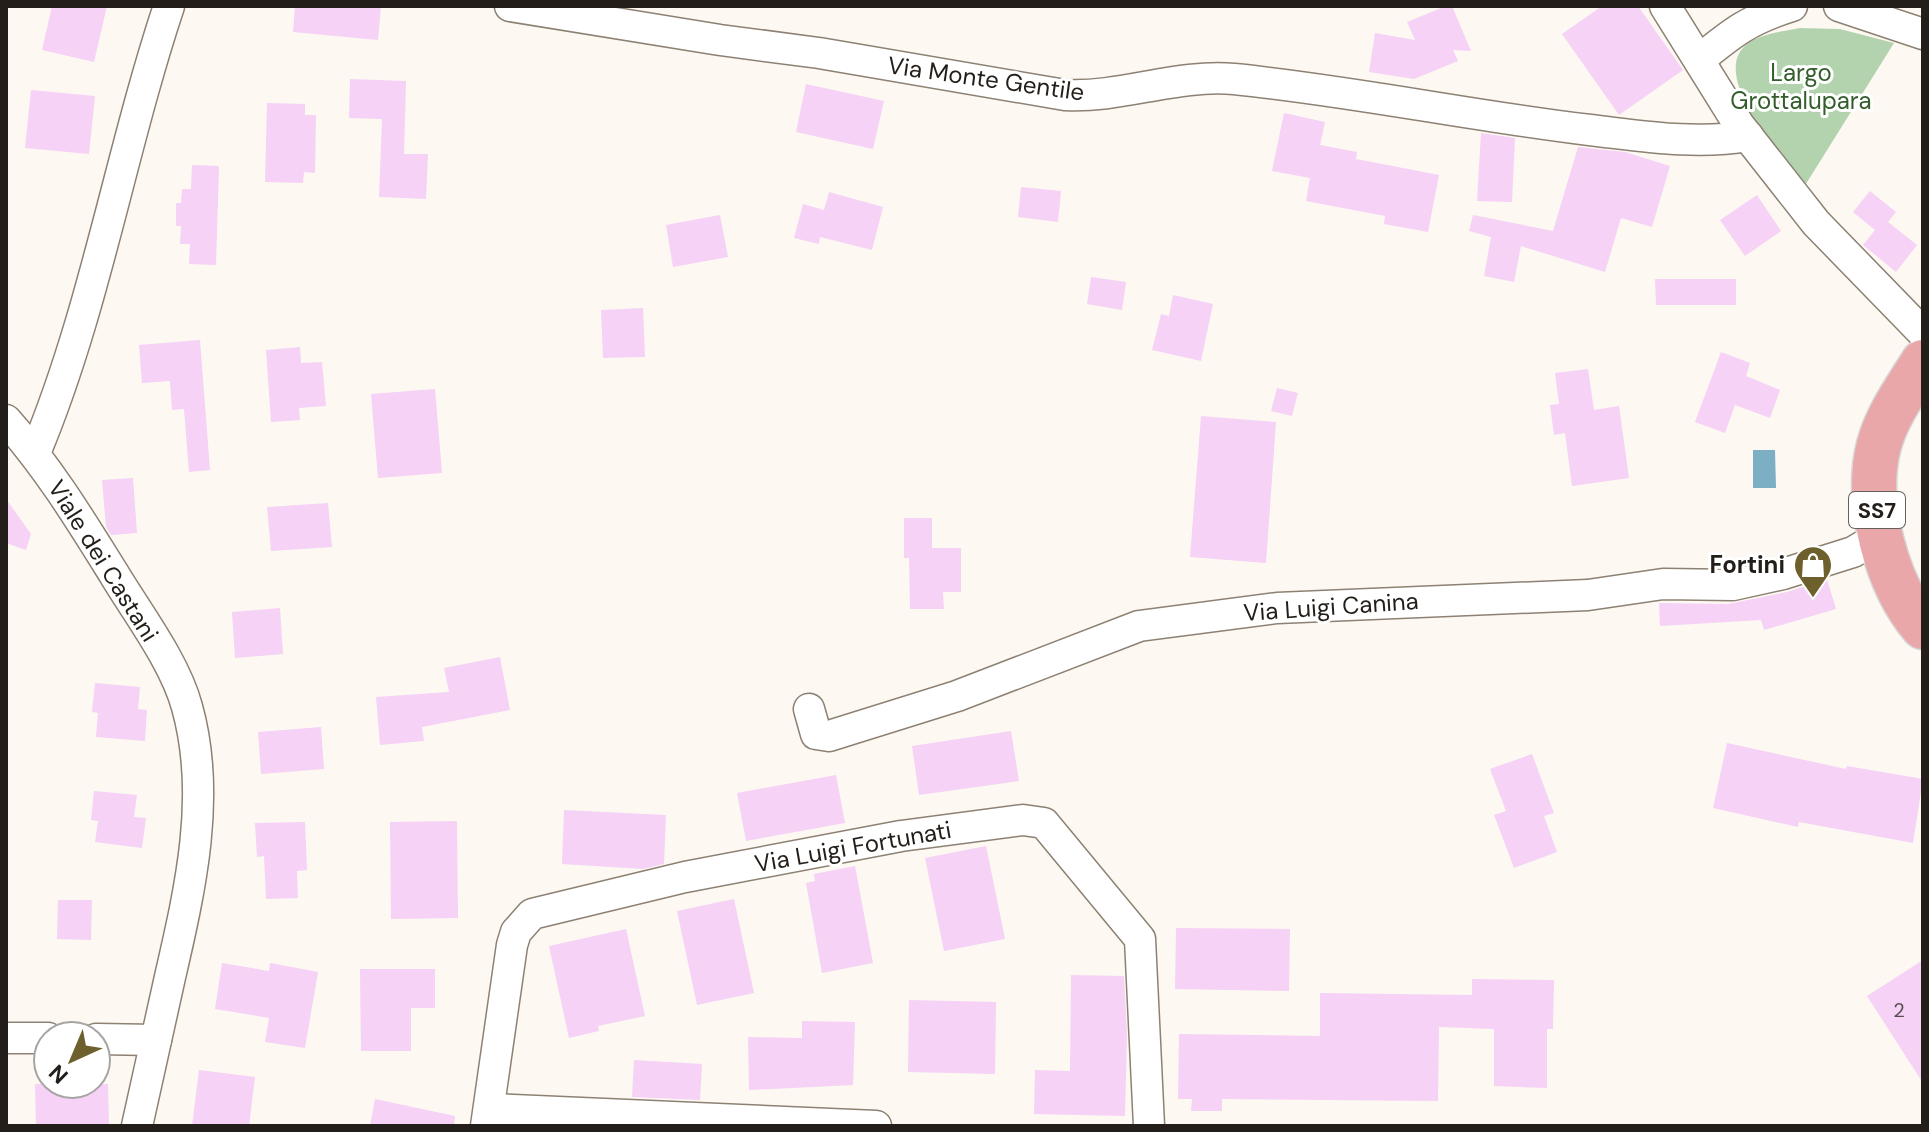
<svg xmlns="http://www.w3.org/2000/svg" width="1929" height="1132" font-family="'DM Sans',sans-serif">
	<rect width="100%" height="100%" fill="#fdf8f2"/>
	<path fill="#b3d2ae" d="M 1800,28 L 1840,29 L 1894,43 L 1804,187 C 1784,162 1713,80 1743,48 C 1757,33 1782,32 1800,28 Z"/>
	<path fill="#7dafc4" d="M 1753,450 L 1775,450 L 1776,488 L 1753,488 Z"/>
	<g fill="#f5d2f6">
		<path d="M 52,6 L 107,6 L 94,62 L 42,50 Z"/>
		<path d="M 295,6 L 381,6 L 378,40 L 293,32 Z"/>
		<path d="M 1446,6 L 1452,6 L 1471,51 L 1453,50 L 1458,61 L 1414,79 L 1369,72 L 1375,33 L 1415,40 L 1407,22 Z"/>
		<path d="M 1602,6 L 1638,6 L 1683,70 L 1619,115 L 1562,34 Z"/>
		<path d="M 350,79 L 406,81 L 404,154 L 428,154 L 426,199 L 379,197 L 382,119 L 349,118 Z"/>
		<path d="M 806,84 L 884,101 L 873,149 L 796,132 Z"/>
		<path d="M 31,90 L 95,96 L 89,154 L 25,148 Z"/>
		<path d="M 267,103 L 305,104 L 305,115 L 316,115 L 315,173 L 304,172 L 303,183 L 265,182 Z"/>
		<path d="M 1284,113 L 1325,122 L 1320,145 L 1357,152 L 1356,159 L 1439,175 L 1428,232 L 1384,224 L 1385,216 L 1306,201 L 1310,178 L 1272,171 Z"/>
		<path d="M 1481,133 L 1515,138 L 1512,202 L 1477,201 Z"/>
		<path d="M 1578,147 L 1625,152 L 1670,166 L 1652,227 L 1621,218 L 1605,272 L 1521,246 L 1514,282 L 1484,276 L 1491,237 L 1469,231 L 1473,215 L 1553,231 Z"/>
		<path d="M 192,165 L 219,166 L 216,265 L 189,264 L 190,244 L 180,244 L 181,226 L 176,226 L 176,203 L 181,203 L 182,189 L 191,189 Z"/>
		<path d="M 1021,187 L 1061,191 L 1058,222 L 1018,217 Z"/>
		<path d="M 1870,191 L 1896,212 L 1888,222 L 1917,245 L 1896,272 L 1863,245 L 1875,230 L 1853,212 Z"/>
		<path d="M 829,192 L 883,207 L 872,250 L 820,237 L 819,244 L 794,238 L 803,204 L 824,210 Z"/>
		<path d="M 1757,195 L 1781,231 L 1745,256 L 1720,220 Z"/>
		<path d="M 720,215 L 728,257 L 673,267 L 666,225 Z"/>
		<path d="M 1091,277 L 1126,282 L 1122,310 L 1087,304 Z"/>
		<path d="M 1655,279 L 1736,279 L 1736,305 L 1656,305 Z"/>
		<path d="M 1173,295 L 1213,304 L 1201,361 L 1152,350 L 1161,314 L 1169,316 Z"/>
		<path d="M 643,308 L 645,357 L 603,358 L 601,310 Z"/>
		<path d="M 200,340 L 210,470 L 189,472 L 184,409 L 172,410 L 170,381 L 142,383 L 139,345 Z"/>
		<path d="M 300,347 L 301,363 L 322,362 L 326,406 L 299,408 L 300,420 L 271,422 L 266,350 Z"/>
		<path d="M 1721,352 L 1750,363 L 1746,376 L 1780,390 L 1770,418 L 1735,405 L 1725,433 L 1695,422 Z"/>
		<path d="M 1588,369 L 1594,410 L 1619,406 L 1629,478 L 1572,486 L 1565,433 L 1554,435 L 1550,405 L 1559,404 L 1555,373 Z"/>
		<path d="M 1277,388 L 1298,393 L 1292,416 L 1271,411 Z"/>
		<path d="M 435,389 L 442,473 L 378,478 L 371,394 Z"/>
		<path d="M 1201,416 L 1276,422 L 1266,563 L 1190,557 Z"/>
		<path d="M 133,478 L 137,533 L 111,535 L 106,527 L 102,480 Z"/>
		<path d="M 6,499 L 31,534 L 26,550 L 6,543 Z"/>
		<path d="M 328,503 L 332,547 L 271,551 L 267,507 Z"/>
		<path d="M 904,518 L 932,518 L 932,548 L 961,548 L 961,592 L 943,592 L 944,609 L 910,609 L 909,558 L 904,558 Z"/>
		<path d="M 1827,579 L 1836,609 L 1764,630 L 1761,620 L 1660,626 L 1659,603 L 1728,604 L 1787,592 Z"/>
		<path d="M 280,608 L 283,654 L 235,658 L 232,612 Z"/>
		<path d="M 500,657 L 510,710 L 422,727 L 424,741 L 380,745 L 376,697 L 449,692 L 444,668 Z"/>
		<path d="M 95,683 L 140,687 L 138,709 L 147,710 L 145,741 L 96,737 L 98,713 L 92,712 Z"/>
		<path d="M 321,727 L 324,769 L 261,774 L 258,732 Z"/>
		<path d="M 1011,731 L 1019,781 L 919,795 L 912,746 Z"/>
		<path d="M 1727,743 L 1846,769 L 1847,766 L 1923,779 L 1913,843 L 1799,822 L 1798,827 L 1713,808 Z"/>
		<path d="M 1532,754 L 1554,813 L 1544,816 L 1557,852 L 1514,868 L 1494,815 L 1506,811 L 1490,769 Z"/>
		<path d="M 836,775 L 845,823 L 746,841 L 737,793 Z"/>
		<path d="M 94,791 L 137,795 L 134,817 L 146,818 L 142,848 L 95,842 L 98,821 L 91,820 Z"/>
		<path d="M 564,810 L 666,815 L 664,864 L 643,869 L 562,864 Z"/>
		<path d="M 457,821 L 458,918 L 391,919 L 390,822 Z"/>
		<path d="M 305,822 L 307,870 L 297,871 L 298,898 L 266,899 L 264,856 L 257,857 L 255,823 Z"/>
		<path d="M 986,846 L 1005,939 L 944,951 L 925,858 Z"/>
		<path d="M 855,866 L 873,963 L 822,973 L 806,883 L 815,881 L 814,874 Z"/>
		<path d="M 734,899 L 754,993 L 697,1005 L 677,911 Z"/>
		<path d="M 58,900 L 92,900 L 91,940 L 57,939 Z"/>
		<path d="M 1176,928 L 1290,929 L 1289,991 L 1175,989 Z"/>
		<path d="M 626,929 L 645,1016 L 598,1026 L 599,1031 L 569,1038 L 549,946 Z"/>
		<path d="M 1923,960 L 1923,1083 L 1867,996 Z"/>
		<path d="M 222,963 L 269,971 L 270,963 L 318,972 L 305,1048 L 265,1042 L 269,1018 L 215,1009 Z"/>
		<path d="M 360,969 L 435,969 L 435,1008 L 411,1008 L 411,1051 L 361,1051 Z"/>
		<path d="M 1071,975 L 1124,976 L 1127,1034 L 1125,1116 L 1034,1114 L 1035,1070 L 1070,1071 Z"/>
		<path d="M 1472,979 L 1554,980 L 1553,1029 L 1547,1029 L 1547,1088 L 1494,1086 L 1494,1029 L 1439,1027 L 1438,1101 L 1222,1099 L 1222,1111 L 1191,1111 L 1192,1099 L 1178,1099 L 1179,1034 L 1320,1036 L 1320,993 L 1472,995 Z"/>
		<path d="M 909,1000 L 996,1002 L 995,1074 L 908,1072 Z"/>
		<path d="M 802,1021 L 855,1022 L 853,1085 L 749,1090 L 748,1037 L 802,1038 Z"/>
		<path d="M 634,1060 L 702,1064 L 700,1100 L 632,1097 Z"/>
		<path d="M 199,1070 L 255,1077 L 249,1126 L 192,1126 Z"/>
		<path d="M 35,1084 L 108,1084 L 109,1126 L 36,1126 Z"/>
		<path d="M 375,1099 L 455,1116 L 454,1126 L 370,1126 Z"/>
	</g>
	<g fill="none" stroke-linecap="round" stroke-linejoin="round">
		<defs>
			<g id="street">
				<path d="M 510,6 L 720,40 L 819,53 L 1065,95 C 1122,98 1176,74 1234,79 C 1354,91 1471,116 1590,130 C 1643,136 1695,145 1748,136"/>
				<path d="M 1665,6 L 1739,125 L 1816,223 L 1923,333"/>
				<path d="M 1839,6 L 1923,34"/>
				<path d="M 1699,60 C 1733,32 1750,19 1792,6"/>
				<path d="M 6,420 C 48,467 81,521 114,574 C 138,614 175,662 187,707 C 212,796 190,890 170,977 C 159,1027 148,1076 137,1126"/>
				<path d="M 35,453 C 95,310 120,153 169,6"/>
				<path d="M 809,709 L 816,734 L 829,736 L 957,696 L 1139,626 L 1277,608 L 1588,595 L 1663,584 L 1733,585 L 1783,574 L 1853,552 L 1882,535"/>
				<path d="M 6,1038 L 48,1038"/>
				<path d="M 96,1039 L 156,1040"/>
				<path d="M 490,1109 L 876,1126"/>
				<path d="M 486,1126 L 512,945 L 516,932 L 532,914 L 685,877 L 901,836 L 1023,820 L 1044,823 L 1140,939 L 1149,1126"/>
			</g>
			<path id="primary" d="M 1923,362 C 1907,388 1887,415 1879,445 C 1864,501 1886,584 1923,627"/>
		</defs>
		<use href="#street" stroke="#8d8173" stroke-width="33"/>
		<use href="#primary" stroke="#d7d6d6" stroke-width="47"/>
		<use href="#street" stroke="#fff" stroke-width="30"/>
		<use href="#primary" stroke="#e9a7aa" stroke-width="44"/>
	</g>
	<defs>
		<symbol id="shop-pin" viewBox="-11 -11 22 30"><path d="M0 17L-7.5 6A9.5 9.5 0 1 1 7.5 6Z" fill="#6d602d" stroke="#fff"/><path d="M-5-2.5h2.3a2.7 3.5 0 0 1 5.4 0H5L5.5 6h-11ZM-1.5-2.5h3a1.5 2.3 0 0 0-3 0Z" fill="#fff"/></symbol>
	</defs>
	<g fill-rule="evenodd">
		<use href="#shop-pin" x="1791" y="543" width="44" height="60"/>
	</g>
	<g text-anchor="middle" stroke-width="6" stroke-linejoin="round" paint-order="stroke">
		<g font-size="20" fill="#584b50">
			<text x="1899" y="1017">2</text>
		</g>
		<rect fill="#fff" stroke="#65625e" stroke-width="2" x="1849" y="492" width="56" height="36" rx="6"/>
		<g font-size="22" font-weight="bold" fill="#231e19">
			<text x="1877" y="518">SS7</text>
		</g>
		<g font-size="24" fill="#335e2c" stroke="#fff">
			<text x="1801" y="81">Largo<tspan x="1801" dy="28">Grottalupara</tspan></text>
		</g>
		<g font-size="24" fill="#231e19" stroke="#fff">
			<text transform="translate(986 79) rotate(8)" y="8">Via Monte Gentile</text>
			<text transform="translate(103 561) rotate(58)" y="8">Viale dei Castani</text>
			<text transform="translate(1331 607) rotate(-4)" y="8">Via Luigi Canina</text>
			<text transform="translate(853 847) rotate(-10)" y="8">Via Luigi Fortunati</text>
		</g>
		<g font-size="24" font-weight="bold" fill="#231e19" stroke="#fff" text-anchor="end">
			<text x="1785" y="573">Fortini</text>
		</g>
	</g>
	<rect width="1929" height="1132" fill="none" stroke="#231e19" stroke-width="16"/>
	<g transform="translate(72 1060) rotate(224)"><circle r="38" fill="#ffffff" stroke="#a7a5a3" stroke-width="2"/>
	<path d="M0-6L14 30L0 20L-14 30Z" fill="#6d602d"/>
	<text y="-12" font-size="22" font-weight="bold" text-anchor="middle" fill="#231e19">N</text>
	</g>
</svg>
